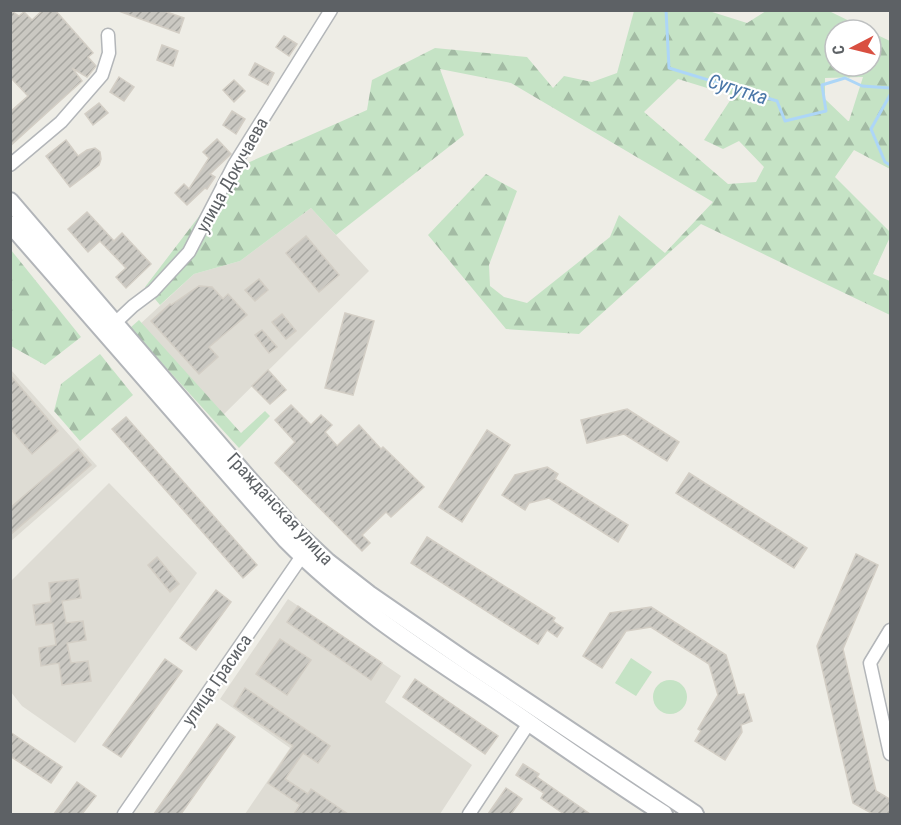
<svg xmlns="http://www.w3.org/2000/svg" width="901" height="825" font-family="'Roboto Condensed',sans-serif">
	<defs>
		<pattern id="forest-firs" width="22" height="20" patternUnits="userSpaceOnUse" patternTransform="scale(1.5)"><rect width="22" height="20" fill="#c5e3c5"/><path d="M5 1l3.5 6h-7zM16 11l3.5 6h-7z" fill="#a3bba4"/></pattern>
		<pattern id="building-hatch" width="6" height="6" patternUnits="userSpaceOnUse" patternTransform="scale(1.5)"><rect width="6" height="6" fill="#cac8c2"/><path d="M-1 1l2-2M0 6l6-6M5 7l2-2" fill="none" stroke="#a7a6a1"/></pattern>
	</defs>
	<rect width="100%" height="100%" fill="#eeede6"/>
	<g fill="#dedcd4">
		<path d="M 311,208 L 369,271 L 220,418 L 137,327 L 194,274 L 240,261 Z"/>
		<path d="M 11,370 L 97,466 L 11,541 Z"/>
		<path d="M 109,483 L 197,573 L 75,743 L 22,706 L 11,692 L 11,581 Z"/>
		<path d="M 288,599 L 401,676 L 385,702 L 472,765 L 440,814 L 245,814 L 290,748 L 220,699 Z"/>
	</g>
	<g fill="#c5e3c5">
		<path d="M 631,658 L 652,672 L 636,696 L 615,683 Z"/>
		<circle cx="670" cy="697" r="17"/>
	</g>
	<g fill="url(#forest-firs)" fill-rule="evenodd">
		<path d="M 634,11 L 709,11 L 747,23 L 766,11 L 829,11 L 868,30 L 835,30 L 835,66 L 871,66 L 871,32 L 890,41 L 890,169 L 854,150 L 835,177 L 890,232 L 890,237 L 873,274 L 890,281 L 890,315 L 701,224 L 579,334 L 506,329 L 428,235 L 486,174 L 517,191 L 489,265 L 490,286 L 504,297 L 527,303 L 610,237 L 619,215 L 665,253 L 713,202 L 511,83 L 440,69 L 464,135 L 336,235 L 311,208 L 240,261 L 194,274 L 160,305 L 145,287 L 236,168 L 367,110 L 372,80 L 435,48 L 527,57 L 553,88 L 564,76 L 592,82 L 617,73 ZM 863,77 L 849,121 L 848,121 L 825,99 L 825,78 ZM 678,79 L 733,96 L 704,140 L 723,149 L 739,141 L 764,167 L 756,182 L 728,184 L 644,112 Z"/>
		<path d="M 11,250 L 81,337 L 45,365 L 11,346 Z"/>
		<path d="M 139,320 L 241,433 L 265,411 L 270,416 L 239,448 L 130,328 Z"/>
		<path d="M 100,354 L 133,395 L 80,441 L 54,411 L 61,384 Z"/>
	</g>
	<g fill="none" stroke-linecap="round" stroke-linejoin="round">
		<g stroke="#add6f7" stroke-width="3">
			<path d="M 666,10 L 669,68 L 777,101 L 785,121 L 826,111 L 822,85 L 845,78 L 862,86 L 890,88"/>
			<path d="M 890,95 L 871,129 L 885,162 L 890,165"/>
		</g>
	</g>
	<g fill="url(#building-hatch)" stroke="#d3cec5" stroke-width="1.5">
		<path d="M 10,10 L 19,16 L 24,12 L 32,20 L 43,10 L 55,10 L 93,53 L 88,57 L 96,66 L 87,77 L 72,68 L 82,81 L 10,146 L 10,112 L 28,96 L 10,77 Z"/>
		<path d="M 116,10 L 161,10 L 184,18 L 179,33 Z"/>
		<path d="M 284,36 L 297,44 L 289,56 L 276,47 Z"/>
		<path d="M 162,45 L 178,51 L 173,66 L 157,60 Z"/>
		<path d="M 255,63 L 274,73 L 268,85 L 249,75 Z"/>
		<path d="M 119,77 L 134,87 L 124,101 L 110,92 Z"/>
		<path d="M 234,80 L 245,91 L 234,102 L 223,90 Z"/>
		<path d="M 99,103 L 108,113 L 93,125 L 85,114 Z"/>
		<path d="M 232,111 L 245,119 L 236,134 L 223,125 Z"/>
		<path d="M 217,139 L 231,154 L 210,174 L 215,177 L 207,189 L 205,188 L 187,205 L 175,193 L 184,184 L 189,189 L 209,158 L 203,152 Z"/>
		<path d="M 66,140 L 78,156 L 87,150 L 95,148 L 100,152 L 101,159 L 99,165 L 70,187 L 46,156 Z"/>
		<path d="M 87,212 L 114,241 L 122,233 L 151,264 L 126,288 L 116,277 L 126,268 L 100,241 L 88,252 L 68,229 Z"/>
		<path d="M 306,236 L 339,275 L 319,292 L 286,253 Z"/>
		<path d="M 259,279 L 268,290 L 255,301 L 245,290 Z"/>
		<path d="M 199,286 L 212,287 L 223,299 L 228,294 L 247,315 L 209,347 L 218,357 L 199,374 L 151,321 L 170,304 L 171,305 Z"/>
		<path d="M 345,313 L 374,321 L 353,395 L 325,388 Z"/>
		<path d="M 282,314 L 296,331 L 286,339 L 272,322 Z"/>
		<path d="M 262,330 L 277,347 L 269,353 L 255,335 Z"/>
		<path d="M 268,370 L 286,390 L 270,404 L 252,386 Z"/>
		<path d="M 10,375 L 58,431 L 32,454 L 10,428 Z"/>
		<path d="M 291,405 L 311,425 L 321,415 L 332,425 L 325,432 L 337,446 L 359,425 L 381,449 L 383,447 L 424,487 L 391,517 L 386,512 L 362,535 L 370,543 L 362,551 L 275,463 L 295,442 L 275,420 Z"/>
		<path d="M 627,409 L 679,442 L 667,461 L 624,434 L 587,443 L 581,420 Z"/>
		<path d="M 126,417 L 257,565 L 243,578 L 112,429 Z"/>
		<path d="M 487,430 L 510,445 L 462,522 L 439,507 Z"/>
		<path d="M 78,449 L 91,465 L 10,535 L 10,508 Z"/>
		<path d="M 547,467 L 558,474 L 555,479 L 628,525 L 618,542 L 549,498 L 529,503 L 525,510 L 502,495 L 515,475 Z"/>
		<path d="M 689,473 L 807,548 L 794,568 L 676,493 Z"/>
		<path d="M 427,537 L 555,618 L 553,621 L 563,628 L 557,637 L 547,630 L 538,644 L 411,563 Z"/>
		<path d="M 856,554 L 878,565 L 843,649 L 876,791 L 891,800 L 891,814 L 873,814 L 853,803 L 817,646 Z"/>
		<path d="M 157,557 L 179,584 L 170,592 L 148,565 Z"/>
		<path d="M 78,579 L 81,598 L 62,601 L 66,623 L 83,621 L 86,640 L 67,643 L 71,663 L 88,661 L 91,681 L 62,685 L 59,663 L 41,666 L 39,648 L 56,645 L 53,623 L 36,625 L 33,605 L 51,602 L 49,583 Z"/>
		<path d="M 216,590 L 231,602 L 196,650 L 180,638 Z"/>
		<path d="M 298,606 L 382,663 L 371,680 L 287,622 Z"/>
		<path d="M 651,607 L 726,655 L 738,695 L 744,694 L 752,721 L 741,725 L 742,732 L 725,760 L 695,741 L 701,731 L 698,729 L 718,695 L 709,664 L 651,627 L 626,631 L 602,668 L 583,656 L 610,613 Z"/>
		<path d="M 280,639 L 311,660 L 287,695 L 256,674 Z"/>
		<path d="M 165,659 L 182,671 L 121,757 L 103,745 Z"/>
		<path d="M 415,679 L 498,736 L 485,754 L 403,697 Z"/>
		<path d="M 245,688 L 330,746 L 318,763 L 303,753 L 285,779 L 308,794 L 311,789 L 348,814 L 294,814 L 300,805 L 268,783 L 293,746 L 234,706 Z"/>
		<path d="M 217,724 L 235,737 L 181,814 L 154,814 Z"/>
		<path d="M 10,732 L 62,767 L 51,783 L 10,756 Z"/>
		<path d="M 523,764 L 539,774 L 537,777 L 590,814 L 564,814 L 541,798 L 544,793 L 516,775 Z"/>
		<path d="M 77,782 L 96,796 L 82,814 L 54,814 Z"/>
		<path d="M 506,788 L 522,799 L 511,814 L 488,814 Z"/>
	</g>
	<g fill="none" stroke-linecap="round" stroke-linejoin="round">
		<defs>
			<g id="street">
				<path d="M 10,165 L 61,122 L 102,75 L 109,53 L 108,35"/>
				<path d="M 115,323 L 133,306 L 153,291 L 189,252 L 234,165 L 331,10"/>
				<path d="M 890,630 L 870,663 L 890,754"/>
				<path d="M 124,814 L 302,556"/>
				<path d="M 469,814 L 529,723"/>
			</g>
			<g id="secondary">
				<path d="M 10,201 L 247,477 L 295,531 L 328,562 L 369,594 L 466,661 L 695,814"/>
				<path d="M 10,224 L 286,540 C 348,603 421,650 493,698 C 550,737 606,777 664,814"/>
			</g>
		</defs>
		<use href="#street" stroke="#b3b6b9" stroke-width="15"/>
		<use href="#secondary" stroke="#b2b5b9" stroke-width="20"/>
		<use href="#street" stroke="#fff" stroke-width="12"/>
		<use href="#secondary" stroke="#fff" stroke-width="16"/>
	</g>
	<g text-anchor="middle" stroke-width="4.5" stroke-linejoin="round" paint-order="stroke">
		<g font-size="18" fill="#5d6165" stroke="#fff">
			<text transform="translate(232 175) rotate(-61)" y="6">улица Докучаева</text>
			<text transform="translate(280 509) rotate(47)" y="6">Гражданская улица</text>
			<text transform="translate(217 680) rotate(-55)" y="6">улица Грасиса</text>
		</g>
		<g font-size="20" font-style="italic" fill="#4b77a8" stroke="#fff">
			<text transform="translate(738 89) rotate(17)" y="7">Сугутка</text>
		</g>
	</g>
	<rect width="901" height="825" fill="none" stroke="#5d6165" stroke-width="24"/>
	<g transform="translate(853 48) rotate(263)"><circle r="28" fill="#ffffff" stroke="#bec0c1" stroke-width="1.5"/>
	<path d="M0-4.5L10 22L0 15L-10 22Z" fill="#d94f41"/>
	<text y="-9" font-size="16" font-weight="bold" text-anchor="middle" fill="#5d6165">С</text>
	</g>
</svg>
